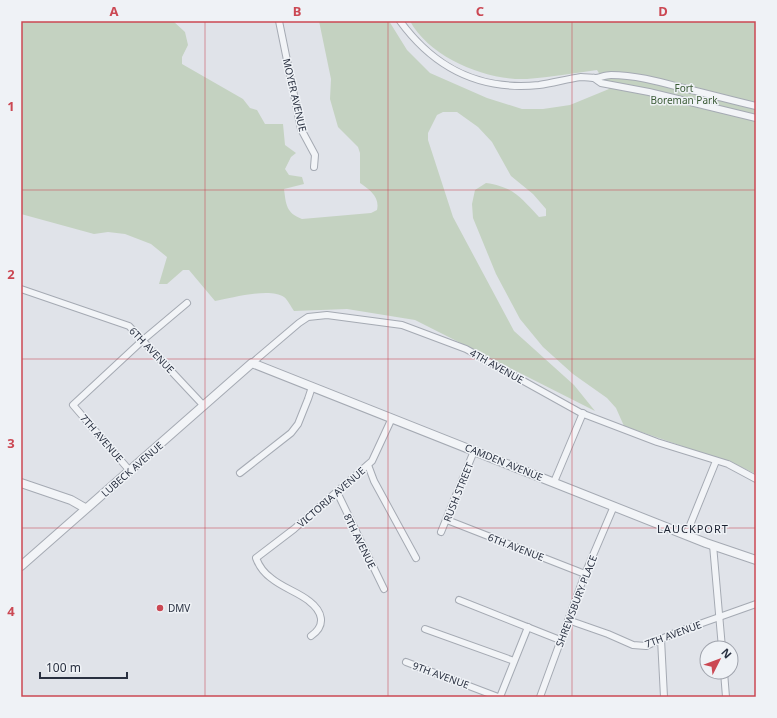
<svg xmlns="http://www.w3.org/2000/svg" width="777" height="718" font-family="'Noto Sans',sans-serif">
	<rect width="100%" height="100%" fill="#e0e3e9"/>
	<path fill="#c4d2c1" d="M 21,21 L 173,21 L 185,32 L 188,45 L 182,57 L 182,64 L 243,99 L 250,108 L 257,110 L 265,124 L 283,124 L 285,145 L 296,153 L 291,157 L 285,169 L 289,175 L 302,177 L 304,184 L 284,189 C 286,204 286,213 302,219 L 371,213 L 377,210 C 380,197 370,190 360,183 L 360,153 L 358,147 L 338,127 L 330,99 L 331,79 L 319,21 L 389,21 L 407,50 L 430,73 L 487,98 L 522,109 L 543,109 L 570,105 L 609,89 L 597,70 C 574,73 551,77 527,79 C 487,81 430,58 410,21 L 756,21 L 756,474 L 737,465 L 624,426 L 616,408 L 607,398 L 573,374 L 543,347 L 520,319 L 496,274 L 473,218 L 472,204 L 475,190 L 486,183 C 514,187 521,198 539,217 L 546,216 L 546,209 L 533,194 L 511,176 L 492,142 L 478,127 L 457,112 L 443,112 L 437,115 L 428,133 L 428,140 L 453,217 L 514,331 L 574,385 L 595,411 L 415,320 L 347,309 L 294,311 C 291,307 288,300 284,297 C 270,287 232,298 215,301 L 189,270 L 183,270 L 167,284 L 159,284 L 167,257 L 151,244 L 125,234 L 108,232 L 94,234 L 21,214 Z"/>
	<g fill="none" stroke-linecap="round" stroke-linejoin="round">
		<defs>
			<g id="minor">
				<path d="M 279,21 L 301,129 L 315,155 L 314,167"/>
				<path d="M 400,21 C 435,69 480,91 539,85 C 553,83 567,79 581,77 C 586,77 591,78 596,78 C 601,77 606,75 611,75 C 634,75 657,81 679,87 C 705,93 730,100 756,106"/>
				<path d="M 594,78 L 601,83 L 649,92 L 756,118"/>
				<path d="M 21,289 L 129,326 L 204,406"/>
				<path d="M 252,363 L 299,323 L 308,317 L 327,315 L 402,325 L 466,349 L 581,413 L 657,442 L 728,464 L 756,479"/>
				<path d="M 368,465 L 374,481 L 416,558"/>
				<path d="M 130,471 L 73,405 L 143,340 L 187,303"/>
				<path d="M 240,473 L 291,433 L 298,424 L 308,399 L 312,387"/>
				<path d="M 554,482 L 583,413"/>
				<path d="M 337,492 L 384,589"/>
				<path d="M 447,520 L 585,574"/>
				<path d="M 441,532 L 474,451"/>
				<path d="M 686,535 L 716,461"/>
				<path d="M 713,545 L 722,648"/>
				<path d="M 459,600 L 560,640"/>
				<path d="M 568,620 L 608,634 L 633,645 L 646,646 L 677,632 L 756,604"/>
				<path d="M 425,629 L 514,661"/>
				<path d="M 311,636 C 327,625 322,611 309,601 C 298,592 283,588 271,578 C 264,573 259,566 256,558 L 294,529 L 372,461 L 392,418"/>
				<path d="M 661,639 L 664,697"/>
				<path d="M 406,662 L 498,697"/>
				<path d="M 724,672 L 726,697"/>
				<path d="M 500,697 L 528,627"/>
				<path d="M 540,697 L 585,574 L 614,506"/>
			</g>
			<g id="tertiary">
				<path d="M 21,483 L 71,500 L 85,508"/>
				<path d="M 21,566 L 252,363 L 706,543 L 756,560"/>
			</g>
		</defs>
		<use href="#minor" stroke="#a5aab3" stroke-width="8"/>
		<use href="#tertiary" stroke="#a5aab3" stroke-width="10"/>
		<use href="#minor" stroke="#f2f4f7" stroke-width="6"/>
		<use href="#tertiary" stroke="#f2f4f7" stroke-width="8"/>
	</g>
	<path fill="none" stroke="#cb4853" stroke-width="1" stroke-opacity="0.55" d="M 205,21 L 205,697M 388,21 L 388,697M 572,21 L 572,697M 21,190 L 756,190M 21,359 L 756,359M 21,528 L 756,528"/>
	<circle fill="#cb4853" stroke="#eff2f6" stroke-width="1.5" cx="160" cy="608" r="4"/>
	<g text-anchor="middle" stroke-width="3" stroke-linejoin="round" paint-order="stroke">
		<g font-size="10" fill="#3b5b36" stroke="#eff2f6">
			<text x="684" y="92">Fort<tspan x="684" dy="12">Boreman Park</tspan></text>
		</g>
		<g font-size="10" fill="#293040" stroke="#eff2f6">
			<text transform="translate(295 95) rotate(77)" y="4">MOYER AVENUE</text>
			<text transform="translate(152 350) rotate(46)" y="4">6TH AVENUE</text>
			<text transform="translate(497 366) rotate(29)" y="4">4TH AVENUE</text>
			<text transform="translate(102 438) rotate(49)" y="4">7TH AVENUE</text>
			<text transform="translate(504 462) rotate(22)" y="4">CAMDEN AVENUE</text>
			<text transform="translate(132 469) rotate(-41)" y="4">LUBECK AVENUE</text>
			<text transform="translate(458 492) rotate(-68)" y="4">RUSH STREET</text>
			<text transform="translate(331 497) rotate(-41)" y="4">VICTORIA AVENUE</text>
			<text transform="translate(360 541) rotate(64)" y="4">8TH AVENUE</text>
			<text transform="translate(516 547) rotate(21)" y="4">6TH AVENUE</text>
			<text transform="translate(576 601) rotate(-69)" y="4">SHREWSBURY PLACE</text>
			<text transform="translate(673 634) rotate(-20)" y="4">7TH AVENUE</text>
			<text transform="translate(441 675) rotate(20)" y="4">9TH AVENUE</text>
		</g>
		<g font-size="10" fill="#293040" stroke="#eff2f6" text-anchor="start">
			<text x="168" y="612">DMV</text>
		</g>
		<g font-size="11" letter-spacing="1" fill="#1b2130" stroke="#eff2f6">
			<text x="693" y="533">LAUCKPORT</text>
		</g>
	</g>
	<rect width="777" height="718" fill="none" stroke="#eff2f6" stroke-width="44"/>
	<g transform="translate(719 660) rotate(48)"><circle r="19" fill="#eff2f6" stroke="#a0a4ad"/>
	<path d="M0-3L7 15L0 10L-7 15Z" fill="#cb4853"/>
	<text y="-6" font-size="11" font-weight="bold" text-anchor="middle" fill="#293040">N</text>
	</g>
	<path d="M40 672v6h87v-6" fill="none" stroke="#293040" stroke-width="2"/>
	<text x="46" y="672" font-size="12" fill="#293040" stroke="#eff2f6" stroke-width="3" paint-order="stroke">100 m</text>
	<rect x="22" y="22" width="733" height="674" fill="none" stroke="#cb4853" stroke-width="1.5"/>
	<g font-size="13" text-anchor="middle" font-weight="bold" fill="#cb4853">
		<text x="114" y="16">A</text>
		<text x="297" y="16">B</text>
		<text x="480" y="16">C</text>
		<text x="663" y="16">D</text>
		<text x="11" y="111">1</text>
		<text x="11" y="279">2</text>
		<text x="11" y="448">3</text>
		<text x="11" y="616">4</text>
	</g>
</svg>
